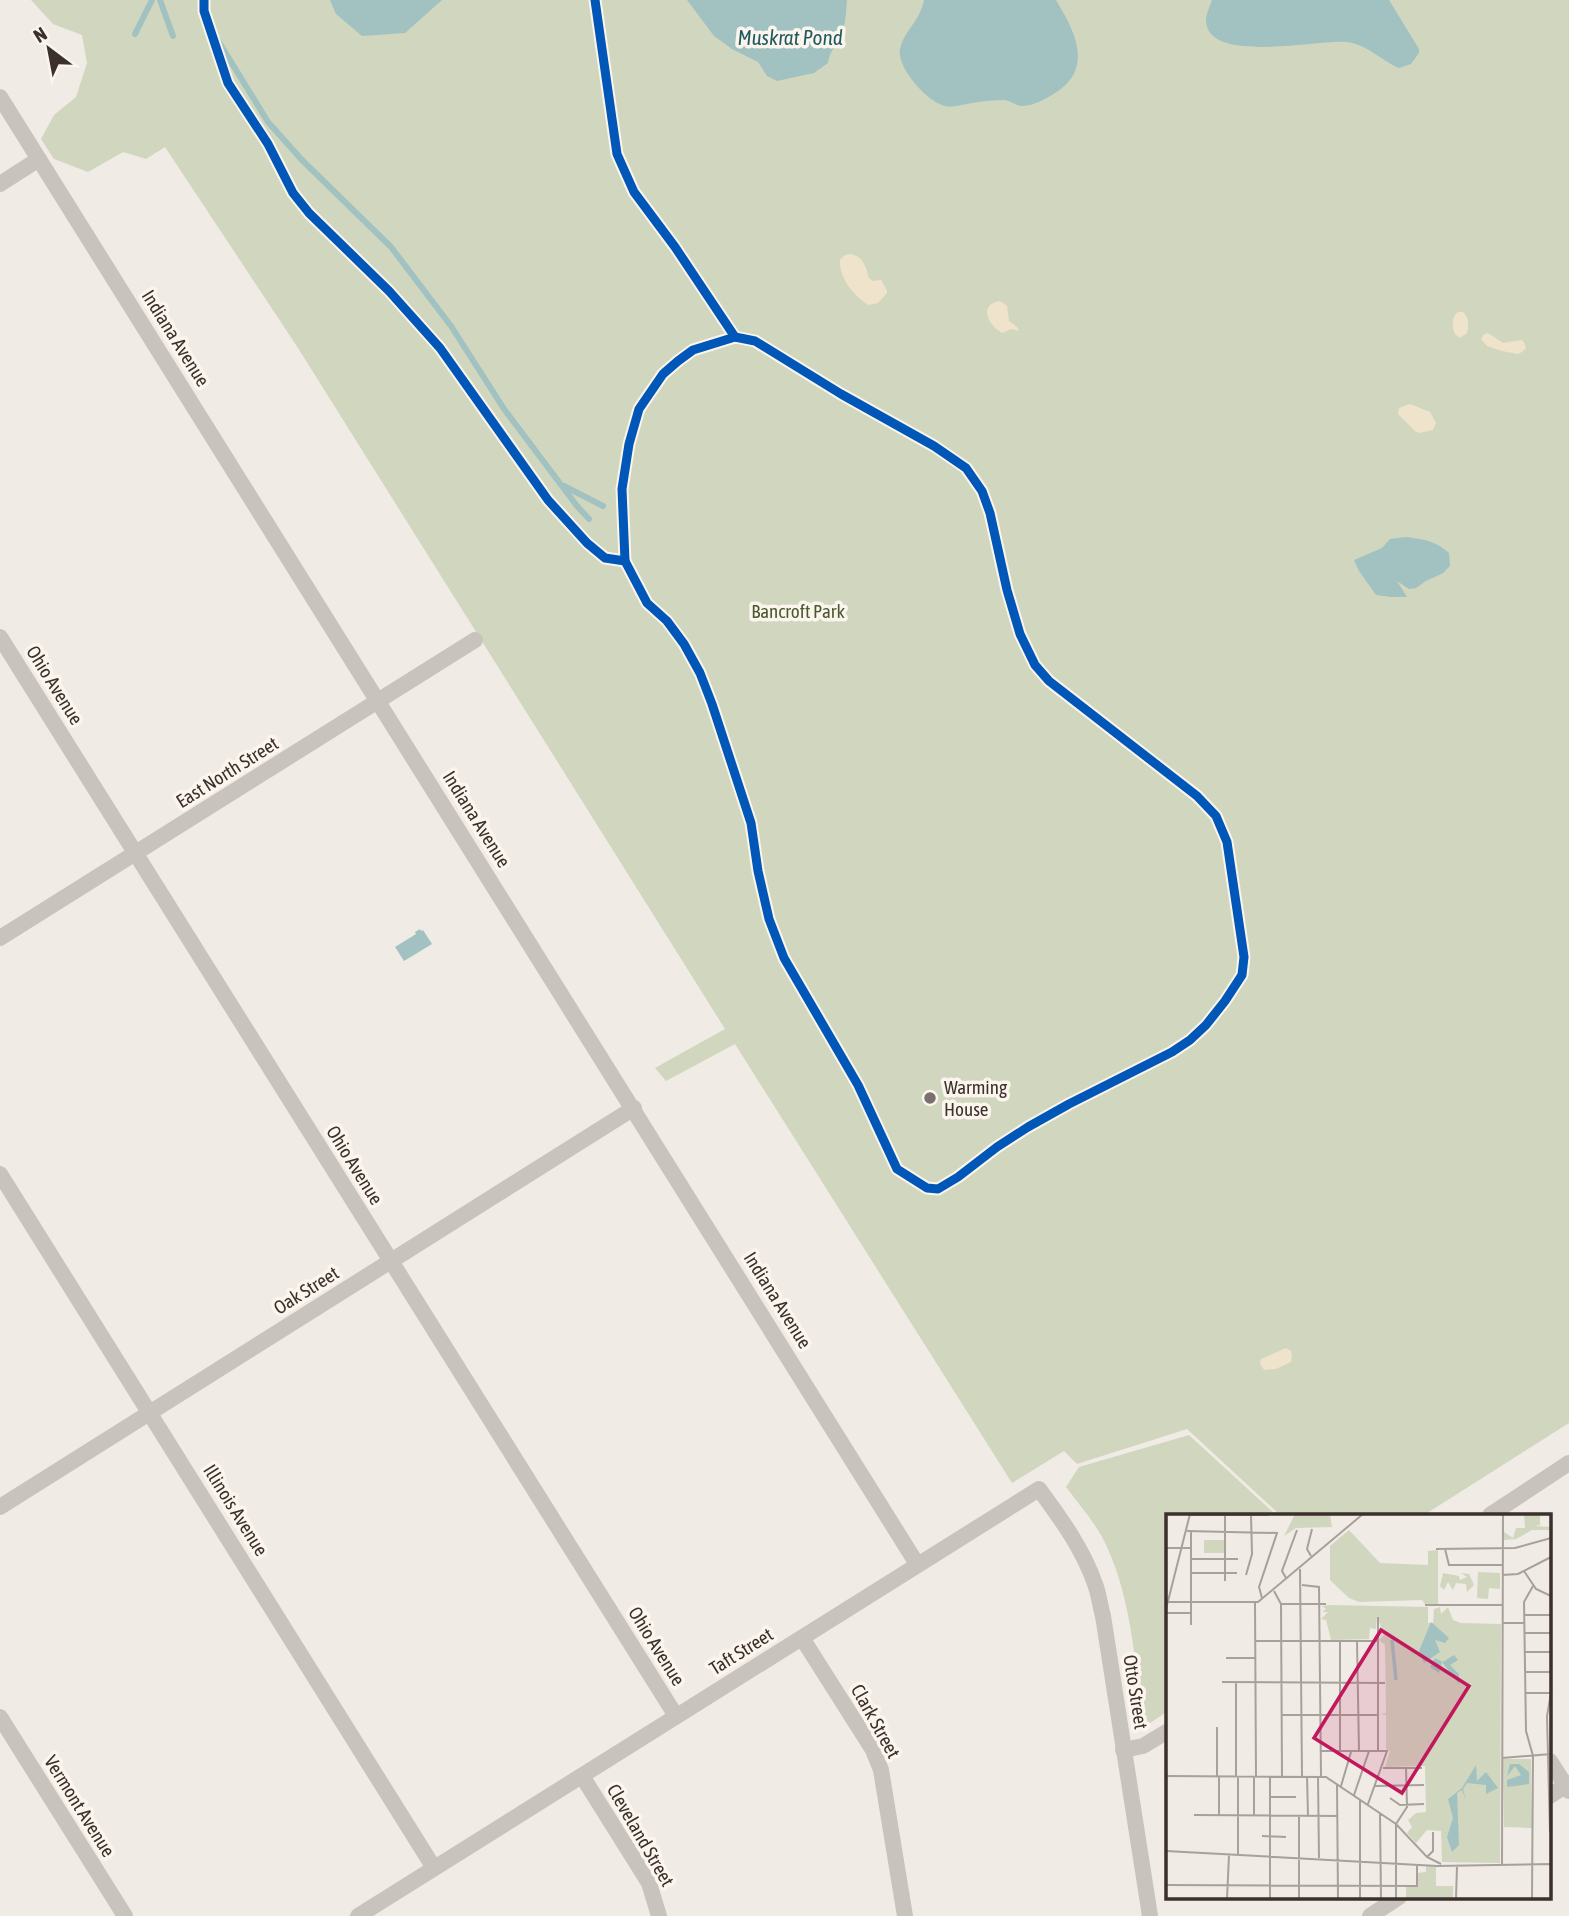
<svg xmlns="http://www.w3.org/2000/svg" width="1569" height="1916" font-family="'Asap Condensed',sans-serif">
	<rect width="100%" height="100%" fill="#f0ebe5"/>
	<g fill="#d1d6bf">
		<path d="M 31,0 L 1569,0 L 1569,1423 L 1424,1515 L 1280,1515 L 1187,1429 L 1077,1464 L 1064,1451 L 1012,1483 L 735,1044 L 666,1081 L 655,1068 L 725,1029 L 298,348 L 165,147 L 146,159 L 123,152 L 88,172 L 54,159 L 41,139 L 54,115 L 76,97 L 87,63 L 82,35 L 53,24 Z"/>
		<path d="M 1189,1435 L 1276,1515 L 1168,1515 L 1168,1711 L 1150,1723 L 1143,1719 C 1134,1658 1131,1590 1101,1535 C 1091,1518 1078,1503 1066,1487 L 1079,1467 Z"/>
	</g>
	<g fill="#efe3cc">
		<path d="M 850,254 C 863,256 866,267 869,278 L 873,281 L 881,280 L 887,290 L 887,293 L 878,303 L 868,305 C 854,295 839,279 840,260 L 845,255 Z"/>
		<path d="M 1000,301 L 1007,306 L 1009,321 L 1017,327 L 1019,331 L 1011,329 L 1002,333 C 989,326 977,305 1000,301 Z"/>
		<path d="M 1458,312 L 1463,312 C 1469,317 1469,326 1467,333 L 1460,338 L 1455,334 C 1452,327 1451,317 1458,312 Z"/>
		<path d="M 1488,333 L 1503,343 L 1521,340 L 1524,342 L 1526,348 L 1522,352 L 1518,354 L 1502,351 L 1487,346 L 1481,339 L 1484,334 Z"/>
		<path d="M 1410,404 L 1430,412 L 1436,423 L 1433,430 L 1419,433 L 1415,431 L 1398,414 L 1399,408 Z"/>
		<path d="M 1286,1348 L 1291,1351 L 1292,1357 L 1291,1362 L 1276,1369 L 1264,1370 L 1260,1363 L 1261,1359 Z"/>
	</g>
	<g fill="#a1c2c1">
		<path d="M 330,0 L 442,0 L 405,33 L 362,36 L 336,14 Z"/>
		<path d="M 687,0 L 847,0 C 846,10 846,21 843,30 C 839,42 829,51 828,63 L 814,73 L 777,81 L 767,76 L 758,62 L 732,49 L 714,36 Z"/>
		<path d="M 924,0 L 1056,0 C 1076,33 1095,70 1052,95 C 1044,100 1030,107 1020,106 C 1015,105 1011,101 1005,100 C 995,100 983,101 972,103 C 964,104 953,108 945,106 C 928,103 896,67 900,49 C 904,31 920,21 924,0 Z"/>
		<path d="M 1212,0 L 1389,0 L 1419,49 L 1419,53 L 1411,64 L 1399,68 C 1380,60 1367,44 1346,42 C 1319,39 1208,65 1206,21 C 1206,14 1210,6 1212,0 Z"/>
		<path d="M 1406,537 C 1423,539 1436,541 1449,553 L 1450,566 L 1443,573 L 1426,581 L 1416,588 L 1409,589 L 1397,581 L 1407,597 L 1392,597 L 1376,595 L 1359,571 L 1354,560 L 1382,548 L 1390,539 Z"/>
		<path d="M 420,929 L 421,931 L 423,930 L 432,944 L 404,961 L 395,947 L 416,934 L 415,932 Z"/>
	</g>
	<g fill="none" stroke-linecap="round" stroke-linejoin="round">
		<g stroke="#a1c2c1" stroke-width="6">
			<path d="M 160,0 L 173,36"/>
			<path d="M 135,34 L 152,0"/>
			<path d="M 217,39 L 268,122 L 302,160 L 391,247 L 451,326 L 504,409 L 577,506 L 589,519"/>
			<path d="M 564,486 L 603,506"/>
		</g>
		<g stroke="#c9c3be" stroke-width="16">
			<path d="M 0,97 L 917,1564"/>
			<path d="M 0,184 L 39,159"/>
			<path d="M 0,637 L 676,1716"/>
			<path d="M 0,938 L 475,640"/>
			<path d="M 0,1174 L 434,1868"/>
			<path d="M 0,1507 L 634,1108"/>
			<path d="M 1490,1515 L 1569,1463"/>
			<path d="M 802,1638 L 873,1750 L 881,1770 L 905,1916"/>
			<path d="M 0,1717 L 125,1916"/>
			<path d="M 1123,1750 L 1143,1746 L 1168,1731"/>
			<path d="M 1550,1761 L 1569,1791"/>
			<path d="M 582,1776 L 649,1883 L 659,1916"/>
			<path d="M 1550,1796 L 1569,1783"/>
			<path d="M 358,1916 L 1039,1489 C 1061,1519 1083,1549 1095,1584 C 1099,1594 1100,1606 1103,1616 L 1150,1916"/>
			<path d="M 1370,1916 L 1399,1897"/>
		</g>
		<defs>
			<g id="cycleway">
				<path d="M 204,0 L 204,11 L 228,83 L 268,144 L 293,193 L 309,213 L 389,291 L 440,348 L 548,500 L 587,543 L 605,558 L 625,561"/>
				<path d="M 595,0 L 617,154 L 634,192 L 675,247 L 735,337"/>
				<path d="M 735,337 L 755,341 L 841,394 L 934,446 L 966,468 L 982,491 L 990,513 L 1007,590 L 1020,634 L 1035,665 L 1049,681 L 1197,796 L 1216,816 L 1227,842 L 1244,957 L 1242,975 L 1225,1001 L 1206,1025 L 1190,1040 L 1172,1052 L 1069,1104 L 1028,1127 L 997,1147 L 958,1177 L 938,1189 L 927,1188 L 897,1169 L 858,1085 L 784,958 L 769,919 L 758,871 L 751,823 L 712,704 L 700,673 L 684,644 L 667,621 L 647,603 L 625,561 L 622,489 L 629,444 L 639,409 L 663,374 L 678,361 L 693,350 Z"/>
			</g>
		</defs>
		<use href="#cycleway" stroke="#fbf5ee" stroke-width="13"/>
		<use href="#cycleway" stroke="#0057b8" stroke-width="9"/>
	</g>
	<circle fill="#7a716c" stroke="#fbf5ee" stroke-width="2.5" cx="930" cy="1098" r="7"/>
	<g text-anchor="middle" stroke-width="7" stroke-linejoin="round" paint-order="stroke">
		<g font-size="19" fill="#3b302b" stroke="#fbf5ee">
			<text transform="translate(176 338) rotate(58)" y="7">Indiana Avenue</text>
			<text transform="translate(55 685) rotate(58)" y="7">Ohio Avenue</text>
			<text transform="translate(227 772) rotate(-32)" y="7">East North Street</text>
			<text transform="translate(477 819) rotate(58)" y="7">Indiana Avenue</text>
			<text transform="translate(355 1165) rotate(58)" y="7">Ohio Avenue</text>
			<text transform="translate(306 1290) rotate(-32)" y="7">Oak Street</text>
			<text transform="translate(778 1300) rotate(58)" y="7">Indiana Avenue</text>
			<text transform="translate(236 1510) rotate(58)" y="7">Illinois Avenue</text>
			<text transform="translate(657 1646) rotate(58)" y="7">Ohio Avenue</text>
			<text transform="translate(741 1651) rotate(-32)" y="7">Taft Street</text>
			<text transform="translate(1136 1692) rotate(81)" y="7">Otto Street</text>
			<text transform="translate(876 1721) rotate(61)" y="7">Clark Street</text>
			<text transform="translate(80 1806) rotate(58)" y="7">Vermont Avenue</text>
			<text transform="translate(641 1835) rotate(60)" y="7">Cleveland Street</text>
		</g>
		<g font-size="19" fill="#4a5a2e" stroke="#fbf5ee">
			<text x="798" y="618">Bancroft Park</text>
		</g>
		<g font-size="19" fill="#3b302b" stroke="#fbf5ee" text-anchor="start">
			<text x="944" y="1094">Warming<tspan x="944" dy="22">House</tspan></text>
		</g>
		<g font-size="21" font-style="italic" fill="#1f5a5e" stroke="#fbf5ee">
			<text x="790" y="45">Muskrat Pond</text>
		</g>
	</g>
	<g transform="translate(1166 1514)">
		<rect width="385" height="385" fill="#f0ebe5"/>
		<path d="M 129,0 L 164,0 L 166,13 L 130,14 L 118,22 ZM 358,0 L 374,0 L 374,11 L 368,12 L 385,13 L 385,16 L 366,16 L 350,25 L 338,26 L 338,18 L 347,24 L 350,14 L 359,14 ZM 183,16 L 214,49 L 262,51 L 262,37 L 272,36 L 272,90 L 259,90 L 256,86 L 193,88 L 183,84 L 164,66 L 164,32 ZM 38,26 L 58,26 L 58,39 L 38,39 ZM 312,58 L 334,59 L 334,75 L 323,74 L 322,85 L 311,84 ZM 277,59 L 293,62 L 294,66 L 301,63 L 295,59 L 303,60 L 308,71 L 301,78 L 300,70 L 290,69 L 287,76 L 282,68 L 278,76 L 274,72 ZM 164,91 L 262,93 L 262,109 L 267,109 L 268,95 L 274,93 L 275,100 L 282,93 L 287,106 L 295,109 L 335,110 L 334,349 L 276,348 L 275,317 L 261,316 L 250,329 L 241,319 L 246,313 L 242,306 L 250,299 L 260,298 L 259,252 L 219,253 L 224,237 L 220,235 L 220,201 L 214,200 L 220,199 L 219,131 L 213,126 L 218,121 L 211,102 L 210,115 L 204,114 L 203,125 L 165,126 L 160,106 L 155,105 L 162,98 L 156,98 L 160,95 L 156,92 ZM 337,245 L 365,245 L 366,314 L 338,313 ZM 260,352 L 270,353 L 270,372 L 287,372 L 287,385 L 240,385 L 240,373 L 252,373 L 252,359 L 260,358 Z" fill="#d1d6bf"/>
		<path d="M 265,108 L 283,124 L 279,129 L 269,126 L 274,138 L 258,149 L 253,137 ZM 288,141 L 292,146 L 284,151 L 293,160 L 293,170 L 276,148 L 273,159 L 264,153 L 269,144 L 277,148 ZM 344,250 L 353,250 L 363,258 L 363,270 L 341,273 L 341,266 L 355,261 L 349,252 L 341,262 ZM 310,251 L 311,267 L 320,258 L 332,274 L 320,280 L 320,271 L 301,269 L 297,275 L 300,286 L 296,276 L 291,279 L 293,331 L 286,338 L 281,323 L 287,304 L 282,285 L 296,274 Z" fill="#a1c2c1"/>
		<path fill="none" stroke="#a1c2c1" stroke-width="3.5" d="M 226,126 L 230,166"/>
		<path fill="none" stroke="#a8a09b" stroke-width="2" d="M 24,1 L 103,1M 21,17 L 111,19 L 93,73 L 96,84M 0,34 L 25,34M 270,35 L 349,34 L 385,24M 279,35 L 283,51 L 336,51M 145,42 L 141,35 L 146,15M 25,45 L 72,45M 134,55 L 136,262M 358,57 L 370,75 L 385,82M 25,59 L 71,59M 80,61 L 86,40 L 85,1M 336,61 L 352,60 L 385,43M 120,64 L 116,57 L 131,16M 59,67 L 59,0M 136,71 L 153,73 L 155,262M 108,77 L 115,90 L 116,262M 1,88 L 92,88 L 197,0M 89,89 L 90,262M 115,90 L 160,90M 259,91 L 336,91M 0,95 L 24,0M 0,99 L 25,99M 358,101 L 385,101M 212,103 L 212,237M 336,109 L 358,109M 25,111 L 25,17M 358,119 L 385,119M 90,127 L 212,127M 174,127 L 174,237M 191,127 L 193,237M 359,138 L 385,138M 60,144 L 89,144M 360,158 L 385,158M 56,168 L 219,169M 70,168 L 70,262M 360,179 L 385,179 L 381,202 L 384,318M 115,201 L 211,201M 51,213 L 51,262M 155,237 L 221,237 L 202,290M 336,244 L 385,240M 217,254 L 256,254M 0,262 L 160,263 L 230,310 L 261,343 L 275,350M 141,262 L 142,302M 152,262 L 153,344M 171,271 L 172,385M 175,272 L 185,238M 209,272 L 258,271M 188,281 L 203,237M 104,283 L 130,283M 224,284 L 234,291 L 258,290M 194,286 L 194,385M 214,300 L 215,385M 28,301 L 172,302M 53,301 L 53,262M 88,302 L 88,262M 133,303 L 133,385M 96,322 L 120,323M 0,337 L 271,352 L 385,350M 72,340 L 72,262M 104,343 L 104,262M 104,343 L 104,385M 261,343 L 267,337 L 267,318M 385,350 L 385,385M 336,351 L 337,0M 0,371 L 251,372 L 251,352M 61,385 L 63,341M 230,385 L 230,310 L 241,293 L 240,254M 290,385 L 291,352M 366,385 L 367,242 L 360,217 L 358,88 L 367,72"/>
		<path fill="#c2185b" fill-opacity="0.15" stroke="#c2185b" stroke-width="3.5" d="M 215,116 L 303,172 L 236,279 L 148,224 Z"/>
		<rect width="385" height="385" fill="none" stroke="#3b302b" stroke-width="3.5"/>
	</g>
	<g transform="translate(49 49) rotate(328)" stroke="#fbf5ee" stroke-width="5" paint-order="stroke">
	<path d="M0-5L12 26L0 18L-12 26Z" fill="#3b302b"/>
	<text y="-10" font-size="19" font-weight="bold" text-anchor="middle" fill="#3b302b">N</text>
	</g>
</svg>
